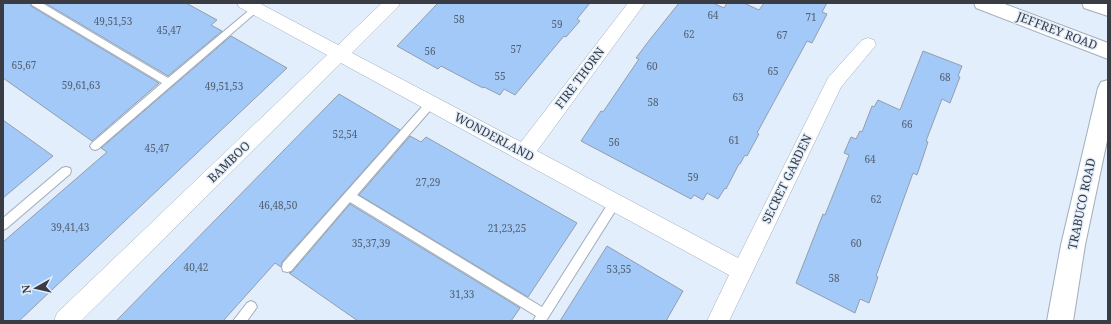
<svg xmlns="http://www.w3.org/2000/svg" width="1111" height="324" font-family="'Noto Serif',serif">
	<rect width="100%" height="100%" fill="#e3eefc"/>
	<g fill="#a2c9f8" stroke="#949eab">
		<path d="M 3,3 L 30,3 L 31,6 L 159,83 L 92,141 L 3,78 Z"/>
		<path d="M 45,3 L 186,3 L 217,20 L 211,25 L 222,31 L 168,76 Z"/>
		<path d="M 438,3 L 590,3 L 577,19 L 580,21 L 566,37 L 564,36 L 548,55 L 515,95 L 504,89 L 500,95 L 484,87 L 483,88 L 441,66 L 438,69 L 397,46 Z"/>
		<path d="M 679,3 L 713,3 L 724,8 L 727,3 L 744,3 L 759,10 L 764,3 L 827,3 L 822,12 L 827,14 L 812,43 L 807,41 L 757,133 L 759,134 L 747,156 L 745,155 L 740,164 L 739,164 L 726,189 L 725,188 L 718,199 L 707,193 L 703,200 L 694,195 L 691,199 L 581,141 L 601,111 L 603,112 L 639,59 L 636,58 L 648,42 Z"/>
		<path d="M 231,36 L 287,68 L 19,321 L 3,321 L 3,242 L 107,152 L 101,148 Z"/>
		<path d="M 923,51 L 962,66 L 958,76 L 960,77 L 950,103 L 942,99 L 926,141 L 928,142 L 917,175 L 913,173 L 876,276 L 878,277 L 869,303 L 860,299 L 855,313 L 796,283 L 823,214 L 825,215 L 849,155 L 844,153 L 851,137 L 856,139 L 860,131 L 862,132 L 872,106 L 874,107 L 878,100 L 900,110 Z"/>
		<path d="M 339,94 L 400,130 L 282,262 L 281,267 L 275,263 L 223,321 L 116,321 Z"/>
		<path d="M 3,120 L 53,156 L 3,198 Z"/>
		<path d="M 410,136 L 421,142 L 426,137 L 577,223 L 528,297 L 359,195 Z"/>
		<path d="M 350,204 L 520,308 L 511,321 L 358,321 L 289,273 L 292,272 Z"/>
		<path d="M 607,246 L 683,291 L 666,321 L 560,321 Z"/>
	</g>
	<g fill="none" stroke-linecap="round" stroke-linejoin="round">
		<defs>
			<g id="lane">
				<path d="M 31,3 L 42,3 L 168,78 L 253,7 L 259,7 L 260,9 L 98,149 L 95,150 L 92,149 L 90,146 L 92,143 L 162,83 L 32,5 Z"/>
				<path d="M 431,99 L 434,100 L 436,103 L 434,106 L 357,195 L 542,307 L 611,199 L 615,197 L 619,199 L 620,202 L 619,205 L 546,321 L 533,321 L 536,316 L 350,202 L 291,271 L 287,272 L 283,271 L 282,267 L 283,263 L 428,100 Z"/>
				<path d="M 66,167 L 70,168 L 71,171 L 70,174 L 7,228 L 3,230 L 3,218 L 62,168 Z"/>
				<path d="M 251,301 L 255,303 L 257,307 L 247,321 L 233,321 L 247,303 Z"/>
			</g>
			<path id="street" d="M 237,3 L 259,3 L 338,45 L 382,3 L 400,3 L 398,7 L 352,53 L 521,142 L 628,3 L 645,3 L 537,151 L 738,258 L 828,78 L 862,40 L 868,38 L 874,40 L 876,45 L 841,87 L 729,321 L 707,321 L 729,275 L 341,63 L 81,321 L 54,321 L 57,313 L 327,55 L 239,7 Z"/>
			<path id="secondary" d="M 1108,80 L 1108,136 L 1085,245 L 1073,321 L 1047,321 L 1061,245 L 1098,88 L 1101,82 Z"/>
			<g id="primary">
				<path d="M 974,3 L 1002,3 L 1108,43 L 1108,59 L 976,8 Z"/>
				<path d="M 1082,3 L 1108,3 L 1108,16 L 1084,8 Z"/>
			</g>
		</defs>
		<use href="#lane" stroke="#a2adba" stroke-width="2"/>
		<use href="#street" stroke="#a2adba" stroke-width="1"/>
		<use href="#secondary" stroke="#a2adba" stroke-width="2"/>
		<use href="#primary" stroke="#a2adba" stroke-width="2"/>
		<use href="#lane" fill="#fff" fill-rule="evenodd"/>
		<use href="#street" fill="#fff" fill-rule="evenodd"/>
		<use href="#secondary" fill="#fff" fill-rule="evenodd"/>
		<use href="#primary" fill="#fff" fill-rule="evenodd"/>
	</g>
	<g text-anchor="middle" stroke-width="3" stroke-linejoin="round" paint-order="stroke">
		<g font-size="10" fill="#536070">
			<text x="713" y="19">64</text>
			<text x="811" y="21">71</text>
			<text x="459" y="23">58</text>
			<text x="113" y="25">49,51,53</text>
			<text x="557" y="28">59</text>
			<text x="169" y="34">45,47</text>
			<text x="689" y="38">62</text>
			<text x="782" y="39">67</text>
			<text x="516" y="53">57</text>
			<text x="430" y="55">56</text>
			<text x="24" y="69">65,67</text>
			<text x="652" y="70">60</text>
			<text x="773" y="75">65</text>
			<text x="500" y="80">55</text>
			<text x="945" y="81">68</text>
			<text x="81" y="89">59,61,63</text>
			<text x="224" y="90">49,51,53</text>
			<text x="738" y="101">63</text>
			<text x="653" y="106">58</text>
			<text x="907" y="128">66</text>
			<text x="345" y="138">52,54</text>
			<text x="734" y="144">61</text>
			<text x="614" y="146">56</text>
			<text x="157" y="152">45,47</text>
			<text x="870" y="163">64</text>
			<text x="693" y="181">59</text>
			<text x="428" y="186">27,29</text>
			<text x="876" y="203">62</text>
			<text x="278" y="209">46,48,50</text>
			<text x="70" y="231">39,41,43</text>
			<text x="507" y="232">21,23,25</text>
			<text x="371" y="247">35,37,39</text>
			<text x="856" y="247">60</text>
			<text x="196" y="271">40,42</text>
			<text x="619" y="273">53,55</text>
			<text x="834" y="282">58</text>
			<text x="462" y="298">31,33</text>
		</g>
		<g font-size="12" fill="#393d43" stroke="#e3eefc">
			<text transform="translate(1057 31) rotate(21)" y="4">JEFFREY ROAD</text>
			<text transform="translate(580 78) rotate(-53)" y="4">FIRE THORN</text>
			<text transform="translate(494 137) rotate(28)" y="4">WONDERLAND</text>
			<text transform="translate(229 162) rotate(-44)" y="4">BAMBOO</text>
			<text transform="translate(787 179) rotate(-64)" y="4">SECRET GARDEN</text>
			<text transform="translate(1082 204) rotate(-78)" y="4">TRABUCO ROAD</text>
		</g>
	</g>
	<rect width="1111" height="324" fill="none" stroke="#393d43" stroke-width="8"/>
	<g transform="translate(36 288) rotate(262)" stroke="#e3eefc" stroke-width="3" paint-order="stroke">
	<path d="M0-3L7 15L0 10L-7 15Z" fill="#393d43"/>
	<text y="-6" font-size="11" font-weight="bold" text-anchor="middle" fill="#393d43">N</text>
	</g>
</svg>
